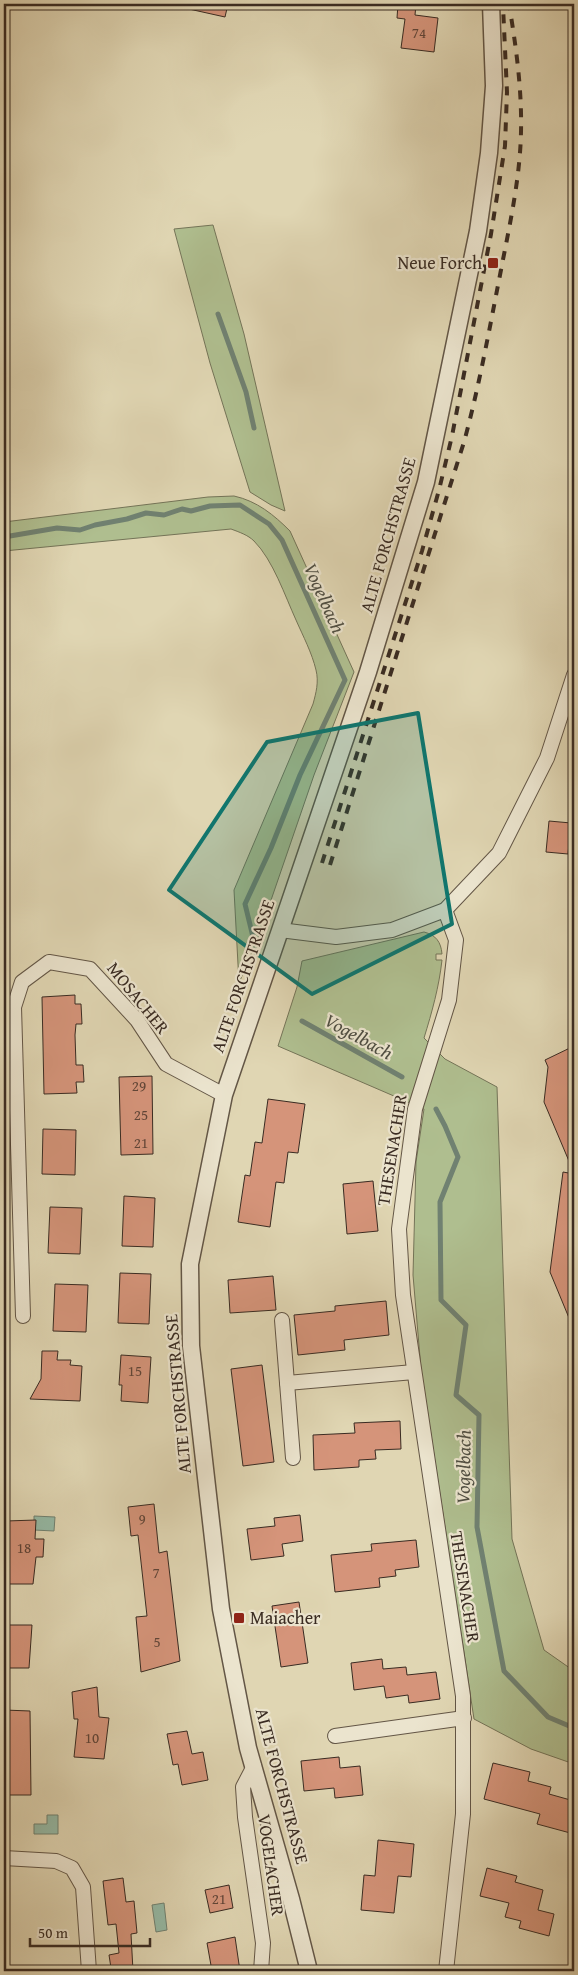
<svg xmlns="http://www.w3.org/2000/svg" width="578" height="1975" font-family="'Gentium Book Plus',serif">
	<rect width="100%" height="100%" fill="#e0d6b3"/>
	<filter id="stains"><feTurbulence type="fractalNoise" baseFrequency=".004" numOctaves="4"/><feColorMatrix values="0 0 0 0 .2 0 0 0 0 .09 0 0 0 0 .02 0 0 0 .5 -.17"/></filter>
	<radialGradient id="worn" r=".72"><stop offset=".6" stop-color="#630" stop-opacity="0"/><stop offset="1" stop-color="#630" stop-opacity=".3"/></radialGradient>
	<g fill="#afbe8f" stroke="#747458">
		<path d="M 213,225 L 244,334 L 285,511 L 271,505 L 250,492 L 210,363 L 174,229 Z"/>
		<path d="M 234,496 C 257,501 274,515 290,531 L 354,672 L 314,775 L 258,938 L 239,983 L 234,890 L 313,704 C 316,693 319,682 316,670 C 312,653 303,636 296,620 C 285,596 273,560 254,541 C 248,535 239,532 231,529 L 4,551 L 4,522 L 208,497 Z"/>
		<path d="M 424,932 C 436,935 441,942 442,954 L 436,954 L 436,960 L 442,960 C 439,987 432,1012 424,1038 L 445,1059 L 497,1087 L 512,1539 L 544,1650 L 574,1671 L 574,1764 L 531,1749 L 474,1719 L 421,1369 L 413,1275 L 416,1162 L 424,1109 L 278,1046 L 297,987 L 302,961 Z"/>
	</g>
	<g fill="#95baa6" stroke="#708171">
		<path d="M 34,1516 L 55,1517 L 54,1531 L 34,1530 Z"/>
		<path d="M 47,1815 L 58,1815 L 58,1834 L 34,1834 L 34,1824 L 47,1824 Z"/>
		<path d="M 164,1903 L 167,1930 L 156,1932 L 152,1905 Z"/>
	</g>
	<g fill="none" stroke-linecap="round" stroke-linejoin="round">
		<g stroke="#708171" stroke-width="5">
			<path d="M 218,314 L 246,392 L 254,428"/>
			<path d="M 4,537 L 57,528 L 80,530 L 95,525 L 127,519 L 146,513 L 164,515 L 182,509 L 191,511 L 210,506 L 240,505 L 269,524 L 282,540 L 345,680 L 300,775 L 271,848 L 245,904 L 254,941"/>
			<path d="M 302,1021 L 402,1077"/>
			<path d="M 436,1109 L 445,1126 L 458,1157 L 440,1202 L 441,1300 L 466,1325 L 456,1395 L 479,1415 L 477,1527 L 504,1671 L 548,1717 L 574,1728"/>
		</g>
	</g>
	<g fill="#d5947a" stroke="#392b22">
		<path d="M 189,4 L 228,4 L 225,17 L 189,9 Z"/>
		<path d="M 398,4 L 416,4 L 415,15 L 438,18 L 434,52 L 401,48 L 405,19 L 397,18 Z"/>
		<path d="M 549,821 L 571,823 L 568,854 L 546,852 Z"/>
		<path d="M 75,995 L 75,1004 L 81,1004 L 82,1024 L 76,1024 L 75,1035 L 76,1065 L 83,1065 L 84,1082 L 76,1082 L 77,1093 L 44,1094 L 42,997 Z"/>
		<path d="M 574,1046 L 574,1173 L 544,1102 L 548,1067 L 545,1060 Z"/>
		<path d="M 152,1076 L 153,1154 L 121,1155 L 119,1077 Z"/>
		<path d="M 268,1099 L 305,1104 L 298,1153 L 288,1152 L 284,1183 L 276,1182 L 270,1227 L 238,1222 L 245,1175 L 250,1176 L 255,1142 L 262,1143 Z"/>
		<path d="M 43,1129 L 76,1130 L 75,1175 L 42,1174 Z"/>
		<path d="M 563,1172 L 574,1174 L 574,1330 L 550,1272 Z"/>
		<path d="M 373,1181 L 378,1231 L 347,1234 L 343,1184 Z"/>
		<path d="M 124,1196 L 155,1198 L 153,1247 L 122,1246 Z"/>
		<path d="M 50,1207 L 82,1208 L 80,1254 L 48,1253 Z"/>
		<path d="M 120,1273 L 151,1274 L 149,1324 L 118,1323 Z"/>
		<path d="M 273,1276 L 276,1310 L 230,1313 L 228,1280 Z"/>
		<path d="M 55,1284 L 88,1285 L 86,1332 L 53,1331 Z"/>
		<path d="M 386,1301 L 389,1335 L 344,1340 L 345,1350 L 298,1355 L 294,1315 L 335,1311 L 335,1306 Z"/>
		<path d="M 42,1351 L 58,1351 L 57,1360 L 71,1360 L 70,1365 L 82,1366 L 80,1401 L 30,1399 L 41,1379 Z"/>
		<path d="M 121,1355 L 151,1357 L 148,1403 L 121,1401 L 122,1385 L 119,1385 Z"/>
		<path d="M 262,1365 L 274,1462 L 243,1466 L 231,1369 Z"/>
		<path d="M 400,1421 L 401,1449 L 375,1450 L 376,1459 L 359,1460 L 359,1467 L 314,1470 L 313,1435 L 355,1433 L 354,1423 Z"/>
		<path d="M 154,1504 L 159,1553 L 167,1551 L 180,1661 L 141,1672 L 136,1617 L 147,1616 L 138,1535 L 131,1536 L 128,1507 Z"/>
		<path d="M 300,1515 L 303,1541 L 282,1544 L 284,1556 L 251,1560 L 247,1529 L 275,1526 L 274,1518 Z"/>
		<path d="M 36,1520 L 35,1539 L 44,1539 L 43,1557 L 36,1557 L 33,1584 L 4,1584 L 6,1521 Z"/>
		<path d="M 416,1540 L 419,1567 L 395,1570 L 396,1576 L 379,1578 L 380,1587 L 335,1592 L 331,1555 L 372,1551 L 371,1544 Z"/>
		<path d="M 299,1602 L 308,1663 L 281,1667 L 272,1606 Z"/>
		<path d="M 4,1625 L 32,1625 L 29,1668 L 4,1668 Z"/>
		<path d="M 382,1659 L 383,1669 L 406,1667 L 407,1675 L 436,1672 L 440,1699 L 409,1703 L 408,1695 L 386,1698 L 384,1686 L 354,1690 L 351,1663 Z"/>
		<path d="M 97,1687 L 99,1717 L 109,1718 L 104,1759 L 74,1757 L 78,1719 L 74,1719 L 72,1692 Z"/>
		<path d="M 4,1710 L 30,1711 L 31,1795 L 4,1795 Z"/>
		<path d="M 187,1731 L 192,1754 L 203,1752 L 208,1780 L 182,1785 L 178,1764 L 173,1765 L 167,1734 Z"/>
		<path d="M 339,1757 L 340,1768 L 360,1766 L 363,1795 L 335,1798 L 334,1788 L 304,1791 L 301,1761 Z"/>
		<path d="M 493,1763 L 530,1772 L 528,1781 L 551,1787 L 549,1794 L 574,1801 L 574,1834 L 537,1824 L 540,1814 L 484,1799 Z"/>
		<path d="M 378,1840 L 414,1844 L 411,1877 L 398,1876 L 394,1913 L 361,1910 L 364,1875 L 375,1876 Z"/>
		<path d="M 487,1868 L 517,1876 L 515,1882 L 543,1890 L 538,1910 L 554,1914 L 549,1936 L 519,1928 L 521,1921 L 505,1917 L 509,1903 L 480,1896 Z"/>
		<path d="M 123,1878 L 126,1902 L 134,1901 L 137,1933 L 131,1934 L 133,1971 L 121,1971 L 120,1967 L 111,1968 L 109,1955 L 119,1953 L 116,1924 L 108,1925 L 103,1881 Z"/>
		<path d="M 229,1885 L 233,1908 L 210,1913 L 205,1890 Z"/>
		<path d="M 235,1937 L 240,1971 L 212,1971 L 207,1943 Z"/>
	</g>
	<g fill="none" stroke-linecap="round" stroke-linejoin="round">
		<defs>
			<g id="minor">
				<path d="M 445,910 L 456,940 L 449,1000 L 415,1109 L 399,1229 L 403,1295 L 463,1696 L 463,1814 L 446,1971"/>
				<path d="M 280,930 L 336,937 L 392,930 L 445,910 L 499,853 L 547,758 L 574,675"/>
				<path d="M 23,1316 L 14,1007 L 22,982 L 49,962 L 90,969 L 137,1020 L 166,1064 L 224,1095"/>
				<path d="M 282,1320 L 293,1458"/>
				<path d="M 287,1383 L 414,1372"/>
				<path d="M 335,1736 L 464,1718"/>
				<path d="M 254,1766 L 243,1787 L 245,1817 L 263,1943 L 261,1971"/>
				<path d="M 4,1858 L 56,1861 L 72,1868 L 83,1887 L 89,1971"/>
			</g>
			<path id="tertiary" d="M 309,1971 L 291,1899 L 248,1748 L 221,1609 L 191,1346 L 190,1264 L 224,1095 L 368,672 L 426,482 L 478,231 L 489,153 L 494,86 L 491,4"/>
		</defs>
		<use href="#minor" stroke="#635646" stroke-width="16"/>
		<use href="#tertiary" stroke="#635646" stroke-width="19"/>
		<use href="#minor" stroke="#ebe4ce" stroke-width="14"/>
		<use href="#tertiary" stroke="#ebe4ce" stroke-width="16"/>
		<g stroke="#392b22" stroke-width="4" stroke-dasharray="9 9" stroke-linecap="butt">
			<path d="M 322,863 L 422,551 L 439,490 L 452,436 L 491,234 L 505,146 L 507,92 L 503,6"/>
			<path d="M 330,865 L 464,442 C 479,387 489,331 500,275 C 509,228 520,180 521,132 C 522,89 516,46 509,4"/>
		</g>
	</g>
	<path fill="#0f766e" fill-opacity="0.2" stroke="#0f766e" stroke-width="4" stroke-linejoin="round" d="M 418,713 L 452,924 L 312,994 L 169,890 L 267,742 Z"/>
	<g fill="#8f2418" stroke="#ebe4ce" stroke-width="2">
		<rect x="487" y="257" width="12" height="12" rx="2.5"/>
		<rect x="233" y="1612" width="12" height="12" rx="2.5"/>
	</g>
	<g text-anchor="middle" stroke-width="4.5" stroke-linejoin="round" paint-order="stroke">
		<g font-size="15" fill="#604538">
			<text x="419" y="38">74</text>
			<text x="139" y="1091">29</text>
			<text x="141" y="1120">25</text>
			<text x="141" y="1148">21</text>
			<text x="135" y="1376">15</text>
			<text x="142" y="1524">9</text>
			<text x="24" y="1553">18</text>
			<text x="156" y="1578">7</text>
			<text x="157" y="1647">5</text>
			<text x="92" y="1743">10</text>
			<text x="219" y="1904">21</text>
		</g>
		<g font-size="18" fill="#392b22" stroke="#ebe4ce" text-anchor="end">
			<text x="482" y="269">Neue Forch</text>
			<text x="250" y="1624" text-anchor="start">Maiacher</text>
		</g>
		<g font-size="18" fill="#392b22" stroke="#ebe4ce">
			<text transform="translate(388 535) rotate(-74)" y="6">ALTE FORCHSTRASSE</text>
			<text transform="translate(243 976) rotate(-71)" y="6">ALTE FORCHSTRASSE</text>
			<text transform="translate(138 998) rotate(51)" y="6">MOSACHER</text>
			<text transform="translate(392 1150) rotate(-81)" y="6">THESENACHER</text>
			<text transform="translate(178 1394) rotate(-95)" y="6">ALTE FORCHSTRASSE</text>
			<text transform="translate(465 1587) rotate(81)" y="6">THESENACHER</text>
			<text transform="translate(282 1786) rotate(75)" y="6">ALTE FORCHSTRASSE</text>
			<text transform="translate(271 1865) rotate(82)" y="6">VOGELACHER</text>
		</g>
		<g font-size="19" font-style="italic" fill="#504f43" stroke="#ebe4ce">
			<text transform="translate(325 598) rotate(66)" y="7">Vogelbach</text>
			<text transform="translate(359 1036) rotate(29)" y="7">Vogelbach</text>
			<text transform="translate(463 1467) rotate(-89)" y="7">Vogelbach</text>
		</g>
	</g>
	<rect width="578" height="1975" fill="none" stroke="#e0d6b3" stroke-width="20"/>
	<rect x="5" y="5" width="568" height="1965" fill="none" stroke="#392b22" stroke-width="2.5"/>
	<rect x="10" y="10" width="558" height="1955" fill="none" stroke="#392b22"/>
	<path d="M30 1938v8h120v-8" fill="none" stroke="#392b22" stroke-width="2.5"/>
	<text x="38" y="1938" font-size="15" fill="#392b22" stroke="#ebe4ce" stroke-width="4" paint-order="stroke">50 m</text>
	<rect width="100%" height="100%" filter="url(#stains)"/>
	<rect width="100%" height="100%" fill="url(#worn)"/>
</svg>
